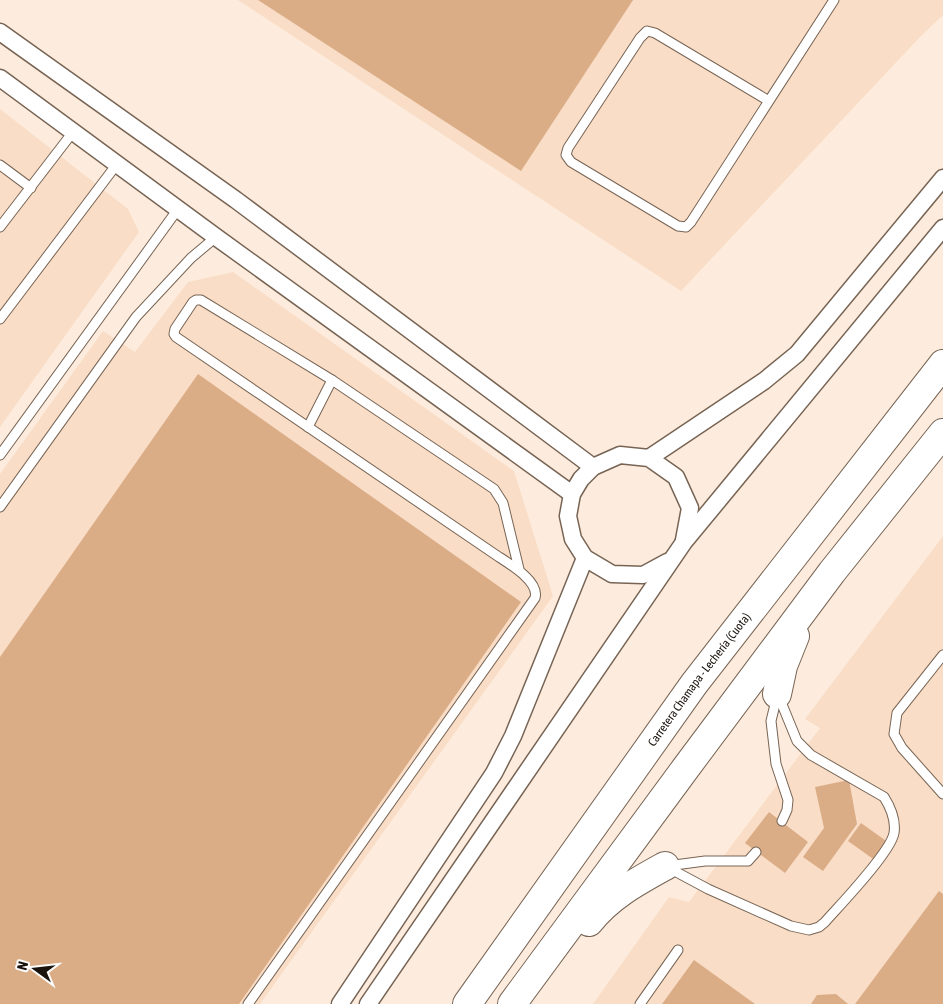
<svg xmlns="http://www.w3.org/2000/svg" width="943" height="1004" font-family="'Asap Condensed',sans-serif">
	<rect width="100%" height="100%" fill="#fdecdd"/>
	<g fill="#f9ddc6">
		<path d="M 238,0 L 943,0 L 943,15 L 920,37 L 681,291 Z"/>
		<path d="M 0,109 L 128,209 L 139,232 L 0,427 Z"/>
		<path d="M 233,272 L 514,471 L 553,596 L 260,1004 L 0,1004 L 0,474 L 103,331 L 135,352 L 188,282 Z"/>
		<path d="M 943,536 L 943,1004 L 593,1004 L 669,897 L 689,902 L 820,728 L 805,719 Z"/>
	</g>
	<g fill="#daad87">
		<path d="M 258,0 L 633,0 L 521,171 Z"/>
		<path d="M 198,374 L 521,602 L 239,1004 L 0,1004 L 0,657 Z"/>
		<path d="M 849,780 L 857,824 L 823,871 L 803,857 L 824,828 L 815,787 Z"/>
		<path d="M 769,812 L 808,842 L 785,873 L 745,843 Z"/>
		<path d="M 861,823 L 889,843 L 876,861 L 848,841 Z"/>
		<path d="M 939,891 L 943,894 L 943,1004 L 855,1004 Z"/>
		<path d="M 694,960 L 755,1004 L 662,1004 Z"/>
		<path d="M 836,994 L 848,1004 L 811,1004 L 817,995 Z"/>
	</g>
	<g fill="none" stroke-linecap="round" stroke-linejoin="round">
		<defs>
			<g id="service">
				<path d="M 769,101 L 655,33 L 647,31 L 640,38 L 568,148 L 566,155 L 571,162 L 678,226 L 686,227 L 691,222 L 834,0"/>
				<path d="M 0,165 L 31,188"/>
				<path d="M 0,227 L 73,132"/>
				<path d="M 0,319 L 117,164"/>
				<path d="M 308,427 L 332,380"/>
				<path d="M 0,455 L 178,209"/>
				<path d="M 0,507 L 136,317 L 191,258 L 216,237"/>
				<path d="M 943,655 L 897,713 L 894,734 L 902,748 L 943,794"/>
				<path d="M 777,696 L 771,721 L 776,764 L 788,800 L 787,810 L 782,821"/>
				<path d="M 667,866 L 705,861 L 748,861 L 756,852"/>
				<path d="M 667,867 L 708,889 L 791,926 L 809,930 L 819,927 L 825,922 C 840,905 891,852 894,833 C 896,820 891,808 884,797 L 811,755 L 797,741 L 779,697"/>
				<path d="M 248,1004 L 535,598 C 540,581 508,563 496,555 L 176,337 L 174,334 L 175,329 L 193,302 L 196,300 L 201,300 L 332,380 L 494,489 L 503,503 L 519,569"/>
				<path d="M 640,1004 L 678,950"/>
			</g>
			<g id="minor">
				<path d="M 0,32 L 236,200 L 593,467"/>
				<path d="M 0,78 L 216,237 L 572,494"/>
				<path d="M 649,458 L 764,381 L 797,354 L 943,178"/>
				<path d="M 667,562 L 643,575 L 612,574 L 585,558 L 573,539 L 568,516 L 572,494 L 581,479 L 593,467 L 620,455 L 649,458 L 676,477 L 690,508 L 684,540"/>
				<path d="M 340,1004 L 494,773 L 513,736 L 585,558"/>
				<path d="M 368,1004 L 684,542 L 943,228"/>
			</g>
			<g id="motorway">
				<path d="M 777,694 L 783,666 L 795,636"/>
				<path d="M 589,922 C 610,896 636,882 665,866"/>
				<path id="s1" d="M 467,1004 L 694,684 L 943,364"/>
				<path d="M 512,1004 L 685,769 L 832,572 L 943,433"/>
			</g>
		</defs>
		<use href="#service" stroke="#776454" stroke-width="11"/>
		<use href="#minor" stroke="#776454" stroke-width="19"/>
		<use href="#motorway" stroke="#776454" stroke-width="30"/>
		<use href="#service" stroke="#fff" stroke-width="9"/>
		<use href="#minor" stroke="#fff" stroke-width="16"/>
		<use href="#motorway" stroke="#fff" stroke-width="28"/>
	</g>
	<g text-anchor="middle" stroke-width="4" stroke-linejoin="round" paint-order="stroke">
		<g font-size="12" fill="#1a130d" stroke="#fcfcfc">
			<text dy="4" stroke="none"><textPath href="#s1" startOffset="399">Carretera Chamapa - Lechería (Cuota)</textPath></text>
		</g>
	</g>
	<g transform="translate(35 969) rotate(285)" stroke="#fcfcfc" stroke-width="4" paint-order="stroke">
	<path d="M0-4L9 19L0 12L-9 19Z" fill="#1a130d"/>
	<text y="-8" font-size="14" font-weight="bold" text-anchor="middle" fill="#1a130d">N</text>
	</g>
</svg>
